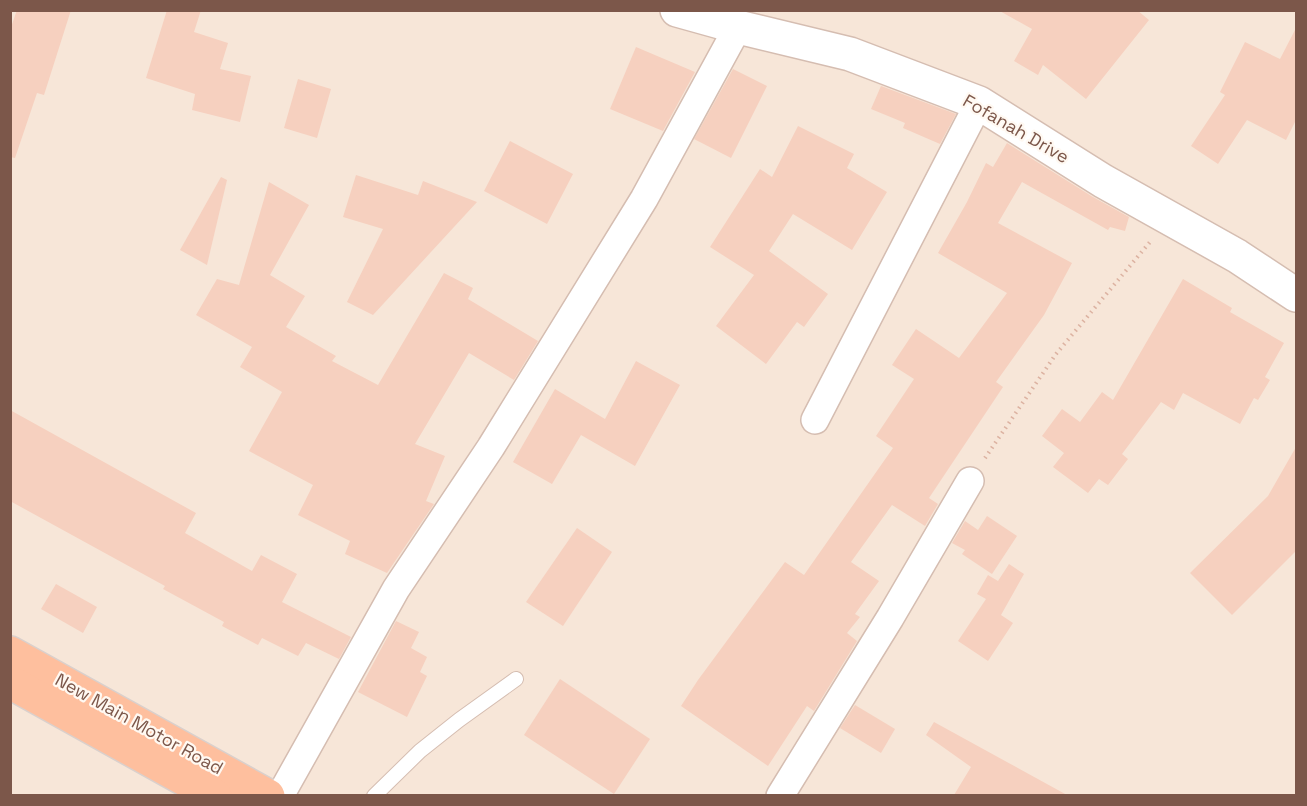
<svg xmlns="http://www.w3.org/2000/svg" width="1307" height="806" font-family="'Space Grotesk',sans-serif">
	<rect width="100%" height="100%" fill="#fef4ea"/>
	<rect fill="#f7e6d8" x="11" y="11" width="1285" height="784"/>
	<g fill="#f6d0bf">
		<path d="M 17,10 L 71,10 L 44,95 L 37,93 L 15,158 L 10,157 L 10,30 Z"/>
		<path d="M 167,10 L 201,10 L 194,32 L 228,43 L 220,69 L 251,76 L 240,122 L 192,110 L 195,94 L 146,78 Z"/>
		<path d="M 998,10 L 1137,10 L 1149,20 L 1086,99 L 1043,65 L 1038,75 L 1014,61 L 1032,29 Z"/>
		<path d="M 1296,28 L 1296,120 L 1286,140 L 1247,120 L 1218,164 L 1191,146 L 1225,95 L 1220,92 L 1245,42 L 1280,59 Z"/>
		<path d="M 636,47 L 695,72 L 663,131 L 610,109 Z"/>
		<path d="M 733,69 L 767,86 L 731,158 L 694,139 Z"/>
		<path d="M 298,79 L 331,89 L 317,138 L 284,128 Z"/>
		<path d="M 881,86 L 956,114 L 940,144 L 903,128 L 905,123 L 871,109 Z"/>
		<path d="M 798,126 L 854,154 L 847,168 L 887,192 L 852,250 L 793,214 L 769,251 L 828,294 L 804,327 L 797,322 L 766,364 L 716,326 L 754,275 L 710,247 L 760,169 L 772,177 Z"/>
		<path d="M 510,141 L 573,174 L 547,224 L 484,191 Z"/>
		<path d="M 1007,143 L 1093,197 L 1129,217 L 1125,231 L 1110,227 L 1108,230 L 1022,182 L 998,223 L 1072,263 L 1044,315 L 996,382 L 1003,387 L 929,498 L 938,504 L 925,526 L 892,505 L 851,562 L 879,581 L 855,614 L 860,617 L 847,633 L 857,641 L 814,711 L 807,706 L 768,766 L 681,706 L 698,680 L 785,562 L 804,575 L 893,448 L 876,436 L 914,379 L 892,365 L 916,329 L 959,358 L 1007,293 L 938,253 L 967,202 L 986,163 L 993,167 Z"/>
		<path d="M 356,175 L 418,195 L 423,181 L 477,202 L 373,315 L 347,302 L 383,229 L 343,217 Z"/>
		<path d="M 221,177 L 227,180 L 207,265 L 180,250 Z"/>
		<path d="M 269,182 L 309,205 L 270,275 L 305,296 L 286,327 L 336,356 L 332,361 L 378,385 L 444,273 L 473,288 L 468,299 L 538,341 L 514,380 L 469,353 L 415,444 L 445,456 L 426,501 L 434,504 L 387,573 L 345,554 L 350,541 L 298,515 L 313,485 L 249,451 L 282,392 L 240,367 L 252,347 L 196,315 L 217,279 L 239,285 Z"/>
		<path d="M 1183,279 L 1232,308 L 1230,312 L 1284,343 L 1265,377 L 1270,380 L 1258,400 L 1254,398 L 1240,424 L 1183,393 L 1174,410 L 1161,402 L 1122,454 L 1128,459 L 1108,485 L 1099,479 L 1088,493 L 1053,467 L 1064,453 L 1042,436 L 1062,409 L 1080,422 L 1102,392 L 1113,400 Z"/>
		<path d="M 636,361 L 680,385 L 635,466 L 581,435 L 552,484 L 513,462 L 555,389 L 605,419 Z"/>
		<path d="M 10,410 L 196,513 L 185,533 L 252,571 L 261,555 L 297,574 L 282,602 L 351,637 L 339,659 L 306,643 L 298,656 L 262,638 L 258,645 L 222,626 L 224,622 L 163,589 L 165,586 L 10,501 Z"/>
		<path d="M 1296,447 L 1296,551 L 1232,615 L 1190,573 L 1268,496 Z"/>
		<path d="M 987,516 L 1017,536 L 992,574 L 962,554 L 965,550 L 952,543 L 965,521 L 978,530 Z"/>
		<path d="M 577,528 L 612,552 L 563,626 L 526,602 Z"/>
		<path d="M 1009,564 L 1024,574 L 1001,615 L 1013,623 L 988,661 L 958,641 L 986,599 L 977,594 L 988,575 L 998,581 Z"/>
		<path d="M 56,584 L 97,607 L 83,633 L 41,609 Z"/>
		<path d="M 396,621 L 419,632 L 411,648 L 427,657 L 420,672 L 427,676 L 407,717 L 358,692 Z"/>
		<path d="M 560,679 L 650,739 L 614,794 L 524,735 Z"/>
		<path d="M 855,705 L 895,729 L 881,753 L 840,728 Z"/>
		<path d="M 934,722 L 1067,795 L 954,795 L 971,767 L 926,735 Z"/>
	</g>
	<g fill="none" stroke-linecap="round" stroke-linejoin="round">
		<defs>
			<path id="service" d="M 374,796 L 420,751 L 459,720 L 516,679"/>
			<g id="minor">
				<path d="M 815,420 L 979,103"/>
				<path d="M 280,796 L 396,589 L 491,447 L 644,199 L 738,27"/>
				<path d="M 780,796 L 890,618 L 970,481"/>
			</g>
			<path id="tertiary" d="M 677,10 L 738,27 L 850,54 L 979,103 L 1103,181 L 1237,256 L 1296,295"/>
			<g id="trunk">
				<path d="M 10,653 L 268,796"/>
				<path d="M 10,682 L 215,796"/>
			</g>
		</defs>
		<use href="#service" stroke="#d5bdb1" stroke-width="16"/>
		<use href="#minor" stroke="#d5bdb1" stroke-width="30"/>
		<use href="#tertiary" stroke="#d5bdb1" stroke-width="36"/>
		<use href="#trunk" stroke="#dad0cc" stroke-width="36"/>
		<path stroke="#dcb2a1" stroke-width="4" stroke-dasharray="1.5 4.5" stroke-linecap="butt" d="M 985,458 L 1056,354 L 1150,242"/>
		<use href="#service" stroke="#fff" stroke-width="14"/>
		<use href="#minor" stroke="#fff" stroke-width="27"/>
		<use href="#tertiary" stroke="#fff" stroke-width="33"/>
		<use href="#trunk" stroke="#febf9e" stroke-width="33"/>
	</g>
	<g text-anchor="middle" stroke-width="4.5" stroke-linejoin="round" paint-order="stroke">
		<g font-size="18" fill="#7c574a" stroke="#fff9f2">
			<text transform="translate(1016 129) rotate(30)" y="6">Fofanah Drive</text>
			<text transform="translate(139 724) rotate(29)" y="6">New Main Motor Road</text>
		</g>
	</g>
	<rect width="1307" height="806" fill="none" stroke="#7c574a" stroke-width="24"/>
</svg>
